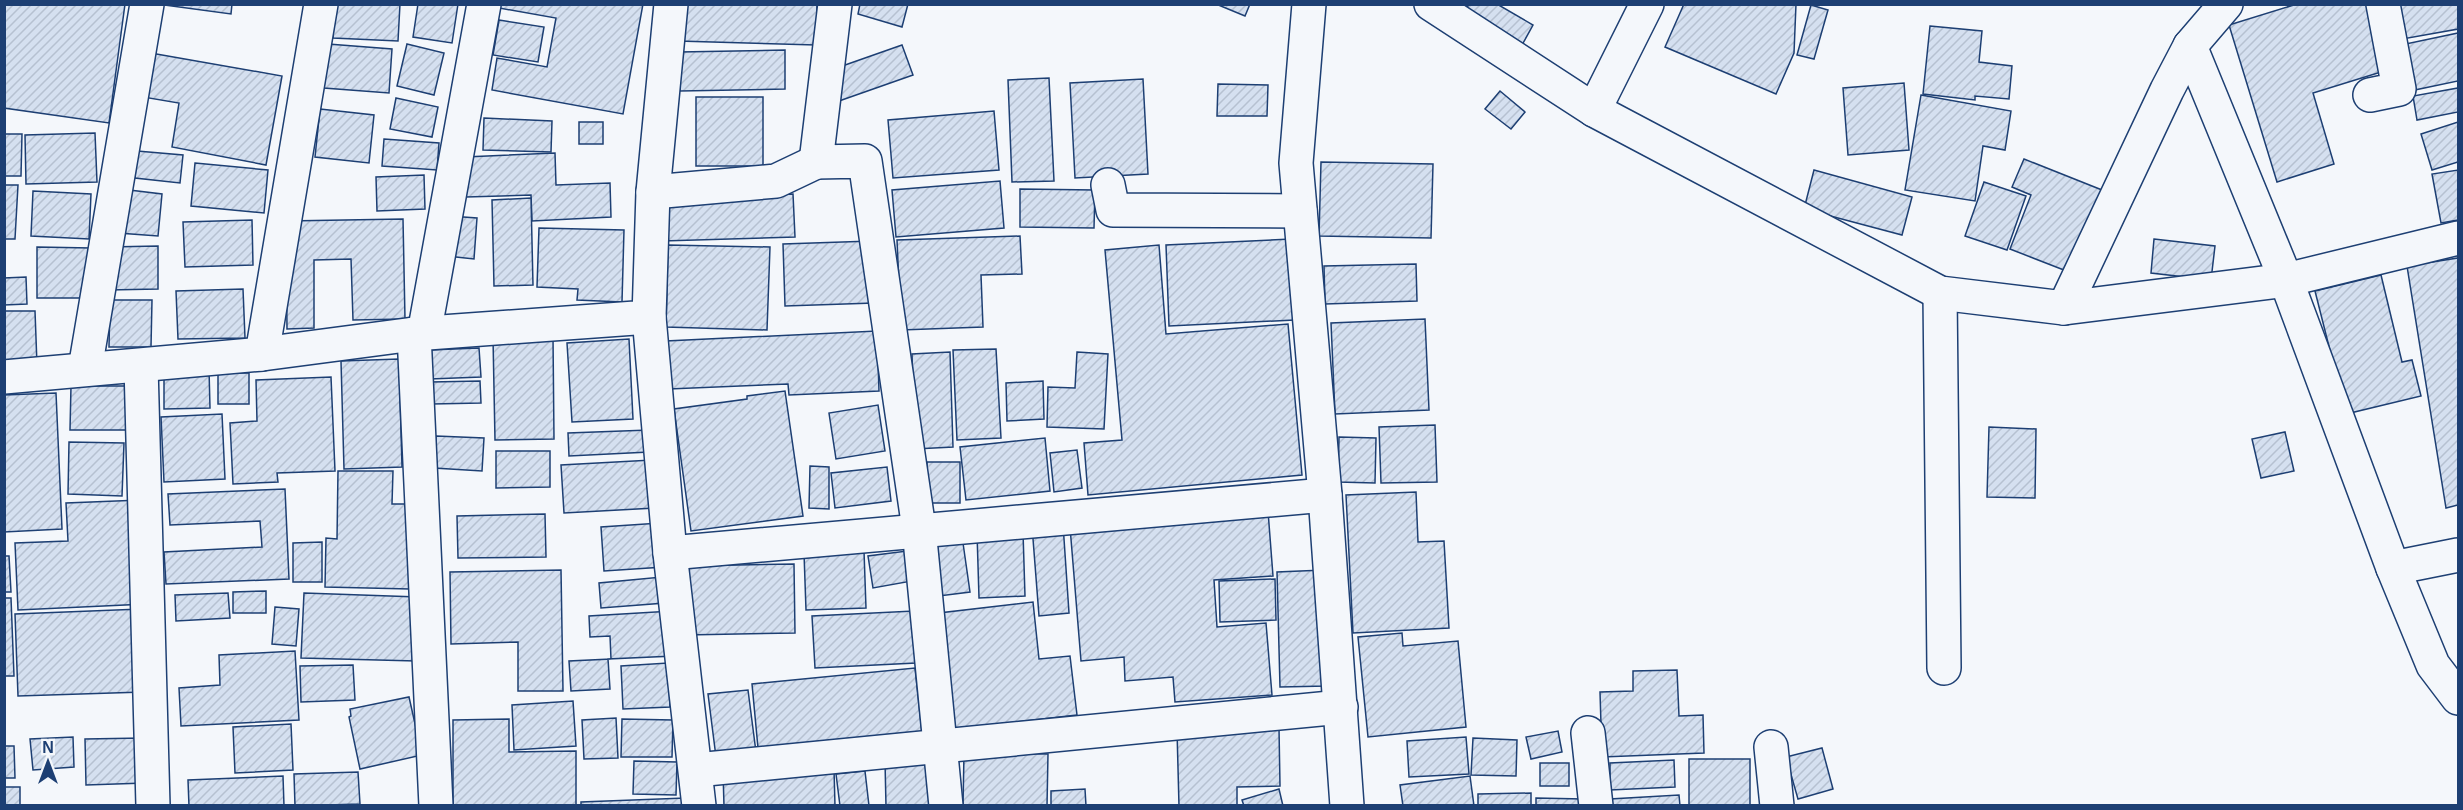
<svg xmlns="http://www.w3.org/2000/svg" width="2463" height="810" font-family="Helvetica,sans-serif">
	<defs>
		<pattern id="building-hatch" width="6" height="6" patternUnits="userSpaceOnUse" patternTransform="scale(1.5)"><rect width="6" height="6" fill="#d5e0f0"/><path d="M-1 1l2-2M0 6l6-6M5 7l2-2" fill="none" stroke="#b6c1d1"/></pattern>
	</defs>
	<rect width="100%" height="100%" fill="#f4f7fb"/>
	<g fill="url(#building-hatch)" stroke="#1d3f73" stroke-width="1.5">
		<path d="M 4,4 L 125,4 L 109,123 L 4,108 Z"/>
		<path d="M 157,4 L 232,4 L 231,14 Z"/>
		<path d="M 335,4 L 400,4 L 398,41 L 333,38 Z"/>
		<path d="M 418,4 L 458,4 L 452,43 L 413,37 Z"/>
		<path d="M 500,4 L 643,4 L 623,114 L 492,90 L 497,58 L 547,67 L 556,18 L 499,8 Z"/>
		<path d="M 679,4 L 817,4 L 816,45 L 678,41 Z"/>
		<path d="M 860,4 L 908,4 L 902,27 L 858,14 Z"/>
		<path d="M 1216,4 L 1250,4 L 1245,16 Z"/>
		<path d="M 1469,4 L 1497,4 L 1533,25 L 1522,45 L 1464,14 Z"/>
		<path d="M 1684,4 L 1796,4 L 1794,53 L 1776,94 L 1665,47 Z"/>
		<path d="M 2297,4 L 2374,4 L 2394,68 L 2313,93 L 2334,164 L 2277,182 L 2229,25 Z"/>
		<path d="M 2391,4 L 2458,4 L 2458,29 L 2397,40 Z"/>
		<path d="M 1811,5 L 1828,10 L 1814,59 L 1797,55 Z"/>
		<path d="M 499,20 L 544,27 L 538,62 L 493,55 Z"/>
		<path d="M 1930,26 L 1982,31 L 1979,62 L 2012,66 L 2009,99 L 1975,96 L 1975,100 L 1923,94 Z"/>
		<path d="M 2458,33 L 2458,81 L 2405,92 L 2396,46 Z"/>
		<path d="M 328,44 L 392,49 L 389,93 L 324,88 Z"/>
		<path d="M 407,44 L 444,53 L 434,95 L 397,86 Z"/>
		<path d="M 902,45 L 913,75 L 839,101 L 828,71 Z"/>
		<path d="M 785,50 L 785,89 L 680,91 L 679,52 Z"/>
		<path d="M 145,52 L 282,76 L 266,165 L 172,147 L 179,103 L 137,96 Z"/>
		<path d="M 1049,78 L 1054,181 L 1012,182 L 1008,80 Z"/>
		<path d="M 1143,79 L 1148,174 L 1075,178 L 1070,83 Z"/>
		<path d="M 1904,83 L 1909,150 L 1848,155 L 1843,88 Z"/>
		<path d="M 1218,84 L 1268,85 L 1267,116 L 1217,116 Z"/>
		<path d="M 2458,88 L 2458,112 L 2417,120 L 2413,96 Z"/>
		<path d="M 1500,91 L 1525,112 L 1511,129 L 1485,109 Z"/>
		<path d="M 1921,95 L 2011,111 L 2005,150 L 1983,146 L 1975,201 L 1905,190 Z"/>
		<rect x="696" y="97" width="67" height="69"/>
		<path d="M 396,98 L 438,107 L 432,137 L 390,129 Z"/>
		<path d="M 320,109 L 374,115 L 369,163 L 315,157 Z"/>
		<path d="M 994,111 L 999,170 L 893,178 L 888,120 Z"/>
		<path d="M 484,118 L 552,121 L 551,152 L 483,150 Z"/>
		<rect x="579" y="122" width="24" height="22"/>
		<path d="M 2458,122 L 2458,162 L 2432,170 L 2421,134 Z"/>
		<path d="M 95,133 L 97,182 L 26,184 L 25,135 Z"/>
		<path d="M 4,134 L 22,134 L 21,176 L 4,176 Z"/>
		<path d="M 384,139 L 439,143 L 437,170 L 382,166 Z"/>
		<path d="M 137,151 L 183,155 L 180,183 L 135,178 Z"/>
		<path d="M 555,153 L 556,185 L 610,183 L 611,217 L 532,221 L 531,195 L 466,197 L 465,157 Z"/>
		<path d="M 2024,159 L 2102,190 L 2069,272 L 2010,249 L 2031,195 L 2012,187 Z"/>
		<path d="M 1321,162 L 1433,164 L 1431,238 L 1319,236 Z"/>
		<path d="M 195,163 L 268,170 L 264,213 L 191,206 Z"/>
		<path d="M 1814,170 L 1912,197 L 1902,235 L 1804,209 Z"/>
		<path d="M 2458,170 L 2458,220 L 2441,223 L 2432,174 Z"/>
		<path d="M 424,175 L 425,209 L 377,211 L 376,177 Z"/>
		<path d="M 1000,181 L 1004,228 L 896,237 L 892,190 Z"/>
		<path d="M 1984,182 L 2026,196 L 2007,250 L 1965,236 Z"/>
		<path d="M 4,185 L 18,185 L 15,239 L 4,239 Z"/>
		<path d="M 121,189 L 162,194 L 158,236 L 118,233 Z"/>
		<path d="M 1020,189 L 1095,190 L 1094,228 L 1020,227 Z"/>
		<path d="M 33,191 L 91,194 L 89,239 L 31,236 Z"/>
		<path d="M 793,194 L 795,237 L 662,241 L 660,198 Z"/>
		<path d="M 531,198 L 533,285 L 494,286 L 492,200 Z"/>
		<path d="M 449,216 L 477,218 L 474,259 L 447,256 Z"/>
		<path d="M 403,219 L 405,319 L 353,320 L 351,259 L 314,260 L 314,328 L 287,329 L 286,221 Z"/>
		<path d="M 252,220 L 253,265 L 185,267 L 183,222 Z"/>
		<path d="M 539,228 L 624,230 L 622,302 L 577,300 L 578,289 L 537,287 Z"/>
		<path d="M 1020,236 L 1022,274 L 981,275 L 983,327 L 901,330 L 897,240 Z"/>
		<path d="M 1291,239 L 1294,320 L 1169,326 L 1166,245 Z"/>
		<path d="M 2154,239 L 2215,246 L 2211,280 L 2151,273 Z"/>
		<path d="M 872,241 L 874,303 L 785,306 L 783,244 Z"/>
		<path d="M 668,245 L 770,247 L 767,330 L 666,327 Z"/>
		<path d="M 1159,245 L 1166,334 L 1288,324 L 1302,475 L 1088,495 L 1084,443 L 1122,440 L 1105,250 Z"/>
		<path d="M 158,246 L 158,289 L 108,290 L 108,247 Z"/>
		<path d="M 37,247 L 91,248 L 90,298 L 37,298 Z"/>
		<path d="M 2458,258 L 2458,505 L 2446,508 L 2407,266 Z"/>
		<path d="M 1416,264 L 1417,301 L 1325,304 L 1324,266 Z"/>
		<path d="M 2381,275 L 2402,362 L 2412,360 L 2421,396 L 2346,414 L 2315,291 Z"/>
		<path d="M 26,277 L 27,304 L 4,305 L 4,278 Z"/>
		<path d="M 243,289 L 245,338 L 178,339 L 176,291 Z"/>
		<path d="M 110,300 L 152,300 L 151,347 L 109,347 Z"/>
		<path d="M 4,311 L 35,311 L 37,365 L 4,365 Z"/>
		<path d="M 1425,319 L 1429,410 L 1335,414 L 1331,323 Z"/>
		<path d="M 877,331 L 879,391 L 789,395 L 788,384 L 669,389 L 666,341 Z"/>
		<path d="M 553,337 L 554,439 L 495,440 L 493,338 Z"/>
		<path d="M 629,339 L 633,419 L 572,422 L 567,343 Z"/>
		<path d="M 479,348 L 481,377 L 430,379 L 429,350 Z"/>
		<path d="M 996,349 L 1001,438 L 957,440 L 953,350 Z"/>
		<path d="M 950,352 L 953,447 L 915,449 L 912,354 Z"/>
		<path d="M 1077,352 L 1108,354 L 1104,429 L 1047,427 L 1048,387 L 1075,388 Z"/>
		<path d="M 399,359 L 402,467 L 344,469 L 341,361 Z"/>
		<path d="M 209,369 L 210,408 L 164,409 L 164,371 Z"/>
		<rect x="218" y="373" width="31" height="31"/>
		<path d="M 331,377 L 335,471 L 277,473 L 278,482 L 233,484 L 230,423 L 257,421 L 256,380 Z"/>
		<path d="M 480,381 L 481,403 L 432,404 L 431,382 Z"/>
		<path d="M 1043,381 L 1044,419 L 1007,421 L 1006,383 Z"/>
		<path d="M 71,386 L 127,386 L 127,430 L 70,430 Z"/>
		<path d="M 785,391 L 803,516 L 691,531 L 674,409 L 747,399 L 747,396 Z"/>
		<path d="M 56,393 L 62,529 L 4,532 L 4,395 Z"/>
		<path d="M 878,405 L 885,451 L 836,459 L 829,413 Z"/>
		<path d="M 222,414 L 225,479 L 164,482 L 161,417 Z"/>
		<path d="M 1435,425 L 1437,482 L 1381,483 L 1379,427 Z"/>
		<path d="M 1989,427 L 2036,429 L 2035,498 L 1987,497 Z"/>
		<path d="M 649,430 L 649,452 L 569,456 L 568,433 Z"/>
		<path d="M 2285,432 L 2294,471 L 2261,478 L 2252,439 Z"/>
		<path d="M 436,436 L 484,438 L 482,471 L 434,468 Z"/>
		<path d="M 1339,437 L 1376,438 L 1375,483 L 1338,482 Z"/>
		<path d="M 1045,438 L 1050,491 L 966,500 L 960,447 Z"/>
		<path d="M 69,442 L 124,443 L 122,496 L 68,494 Z"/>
		<path d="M 1077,450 L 1082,488 L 1054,492 L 1050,453 Z"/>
		<path d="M 496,451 L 550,451 L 550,487 L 496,488 Z"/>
		<path d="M 652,460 L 655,508 L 564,513 L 561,465 Z"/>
		<rect x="927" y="462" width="33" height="41"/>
		<path d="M 810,466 L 829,467 L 829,509 L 809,508 Z"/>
		<path d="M 887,467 L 891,501 L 835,508 L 831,473 Z"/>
		<path d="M 338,471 L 393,471 L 392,504 L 412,504 L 410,589 L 325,587 L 326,538 L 337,539 Z"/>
		<path d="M 285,489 L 289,579 L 166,584 L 164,552 L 262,547 L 260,521 L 170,525 L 168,494 Z"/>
		<path d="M 1416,492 L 1418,542 L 1444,541 L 1449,628 L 1353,633 L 1346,495 Z"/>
		<path d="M 141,500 L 146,604 L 18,610 L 15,543 L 68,541 L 66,503 Z"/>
		<path d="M 1268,511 L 1273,576 L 1214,580 L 1217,627 L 1266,623 L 1272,695 L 1175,702 L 1173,677 L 1125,681 L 1124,657 L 1081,661 L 1070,527 Z"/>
		<path d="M 545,514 L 546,557 L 458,558 L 457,516 Z"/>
		<path d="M 660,523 L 664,567 L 604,571 L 601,527 Z"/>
		<path d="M 1063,524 L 1069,613 L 1039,616 L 1032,526 Z"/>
		<path d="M 1023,532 L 1025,596 L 979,598 L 977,533 Z"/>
		<path d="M 962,536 L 970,592 L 939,596 L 930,541 Z"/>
		<path d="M 322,542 L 322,582 L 293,582 L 293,543 Z"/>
		<path d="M 864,551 L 866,608 L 806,610 L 804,553 Z"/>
		<path d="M 907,551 L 912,581 L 873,588 L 868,556 Z"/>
		<path d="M 4,556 L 9,556 L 11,592 L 4,592 Z"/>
		<path d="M 794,564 L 795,633 L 685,635 L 684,566 Z"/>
		<path d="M 561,570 L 563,691 L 518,691 L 518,642 L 451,644 L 450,572 Z"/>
		<path d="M 1324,570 L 1327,686 L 1280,687 L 1277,572 Z"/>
		<path d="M 662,577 L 665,603 L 601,608 L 599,583 Z"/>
		<path d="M 1275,579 L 1276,620 L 1220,622 L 1219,581 Z"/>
		<path d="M 266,591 L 266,613 L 233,613 L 233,592 Z"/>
		<path d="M 228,593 L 230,618 L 176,621 L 175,595 Z"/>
		<path d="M 304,593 L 418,597 L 416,661 L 301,658 Z"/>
		<path d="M 4,598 L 11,598 L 14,676 L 4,676 Z"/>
		<path d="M 1033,602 L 1039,659 L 1070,656 L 1077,715 L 954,729 L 939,613 Z"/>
		<path d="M 275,607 L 299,609 L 296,646 L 272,644 Z"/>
		<path d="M 141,609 L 143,692 L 18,696 L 15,614 Z"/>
		<path d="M 672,611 L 674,656 L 608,659 L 610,689 L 571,691 L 569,661 L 611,659 L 610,636 L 590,637 L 589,616 Z"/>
		<path d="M 914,611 L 916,663 L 815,668 L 812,616 Z"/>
		<path d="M 1402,633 L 1403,646 L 1458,641 L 1466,727 L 1368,737 L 1358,637 Z"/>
		<path d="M 295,651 L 299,720 L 181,726 L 179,688 L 220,685 L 219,655 Z"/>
		<path d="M 668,663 L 670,707 L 623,709 L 621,666 Z"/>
		<path d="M 353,665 L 355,700 L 301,702 L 300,666 Z"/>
		<path d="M 915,668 L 922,733 L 758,748 L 752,684 Z"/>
		<path d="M 1677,670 L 1679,716 L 1703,715 L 1704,753 L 1602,757 L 1600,692 L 1633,691 L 1633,671 Z"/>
		<path d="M 748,690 L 756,752 L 716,757 L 708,694 Z"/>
		<path d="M 409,697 L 422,755 L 360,769 L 349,717 L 351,716 L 350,709 Z"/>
		<path d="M 573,701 L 576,746 L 514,750 L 512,705 Z"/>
		<path d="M 616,718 L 618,758 L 584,759 L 582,720 Z"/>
		<path d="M 509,719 L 509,752 L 576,751 L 576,806 L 453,806 L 453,720 Z"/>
		<path d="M 622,719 L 673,720 L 672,757 L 621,757 Z"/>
		<path d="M 291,724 L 293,770 L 235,773 L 233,727 Z"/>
		<path d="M 1279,728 L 1280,786 L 1237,787 L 1237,806 L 1179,806 L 1177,730 Z"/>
		<path d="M 1558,731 L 1562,752 L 1531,759 L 1526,737 Z"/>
		<path d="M 73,737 L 74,767 L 33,770 L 30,739 Z"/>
		<path d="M 1466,737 L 1469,774 L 1409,777 L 1407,741 Z"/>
		<path d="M 143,738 L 145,783 L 86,785 L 85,739 Z"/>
		<path d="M 1473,738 L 1517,740 L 1516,776 L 1471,775 Z"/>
		<path d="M 4,746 L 14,746 L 15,778 L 4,778 Z"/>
		<path d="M 1822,748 L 1833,789 L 1798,799 L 1786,757 Z"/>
		<path d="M 964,753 L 1048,754 L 1047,806 L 963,806 Z"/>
		<path d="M 935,759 L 937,806 L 886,806 L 885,761 Z"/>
		<rect x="1689" y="759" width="61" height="47"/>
		<path d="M 1674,760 L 1675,787 L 1610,790 L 1610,763 Z"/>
		<path d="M 634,761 L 677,762 L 676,795 L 633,794 Z"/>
		<rect x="1540" y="763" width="29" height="23"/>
		<path d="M 834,769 L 835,806 L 724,806 L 723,771 Z"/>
		<path d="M 865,771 L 869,806 L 840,806 L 836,774 Z"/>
		<path d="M 358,772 L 360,804 L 295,806 L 294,774 Z"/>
		<path d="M 283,776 L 284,806 L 189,806 L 188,780 Z"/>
		<path d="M 1470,776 L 1474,806 L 1403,806 L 1400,785 Z"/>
		<rect x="4" y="787" width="16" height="19"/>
		<path d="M 1085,789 L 1086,806 L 1051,806 L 1051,791 Z"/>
		<path d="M 1279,789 L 1283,806 L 1244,806 L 1242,800 Z"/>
		<path d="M 1531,793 L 1531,806 L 1478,806 L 1478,794 Z"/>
		<path d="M 1679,795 L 1680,806 L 1611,806 L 1610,799 Z"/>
		<path d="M 685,798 L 685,806 L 581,806 L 581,802 Z"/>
		<path d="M 1536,798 L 1583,799 L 1583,806 L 1536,806 Z"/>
	</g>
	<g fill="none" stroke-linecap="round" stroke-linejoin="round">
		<defs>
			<g id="minor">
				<path d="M 835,4 L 816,162 L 865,161 L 919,529 L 946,806"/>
				<path d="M 1309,4 L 1296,163 L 1325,495 L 1347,806"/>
				<path d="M 1431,4 L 1594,110 L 1940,293 L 2064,308 L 2167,90 L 2190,46 L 2226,4"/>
				<path d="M 2190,46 L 2286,280 L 2393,568 L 2433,665 L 2458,698"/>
				<path d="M 2370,95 L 2399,89 L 2383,4"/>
				<path d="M 1594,110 L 1647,4"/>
				<path d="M 1108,185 L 1113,210 L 1300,211"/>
				<path d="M 653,192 L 776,181 L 816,162"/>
				<path d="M 1940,293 L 1944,668"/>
				<path d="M 2064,308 L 2286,280 L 2458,238"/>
				<path d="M 649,317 L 670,553 L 699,806"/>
				<path d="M 414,334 L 436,806"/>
				<path d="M 424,334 L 484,4"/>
				<path d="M 262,354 L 321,4"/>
				<path d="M 141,366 L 153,806"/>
				<path d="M 85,369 L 147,4"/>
				<path d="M 4,377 L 262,354 L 414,334 L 649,317 L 653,192 L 671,4"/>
				<path d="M 670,553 L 1325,495"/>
				<path d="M 2393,568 L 2458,555"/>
				<path d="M 1588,733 L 1596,806"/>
				<path d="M 1771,747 L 1777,806"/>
				<path d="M 696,770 L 1341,707"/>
			</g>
		</defs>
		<use href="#minor" stroke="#1d3f73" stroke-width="36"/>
		<use href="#minor" stroke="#f4f7fb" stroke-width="33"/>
	</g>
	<rect width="2463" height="810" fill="none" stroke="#1d3f73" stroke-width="12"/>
	<g transform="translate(48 762)" stroke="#f4f7fb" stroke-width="4.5" paint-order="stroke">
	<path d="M0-4.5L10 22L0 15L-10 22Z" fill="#1d3f73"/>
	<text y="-9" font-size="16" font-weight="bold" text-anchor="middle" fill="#1d3f73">N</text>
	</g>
</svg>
